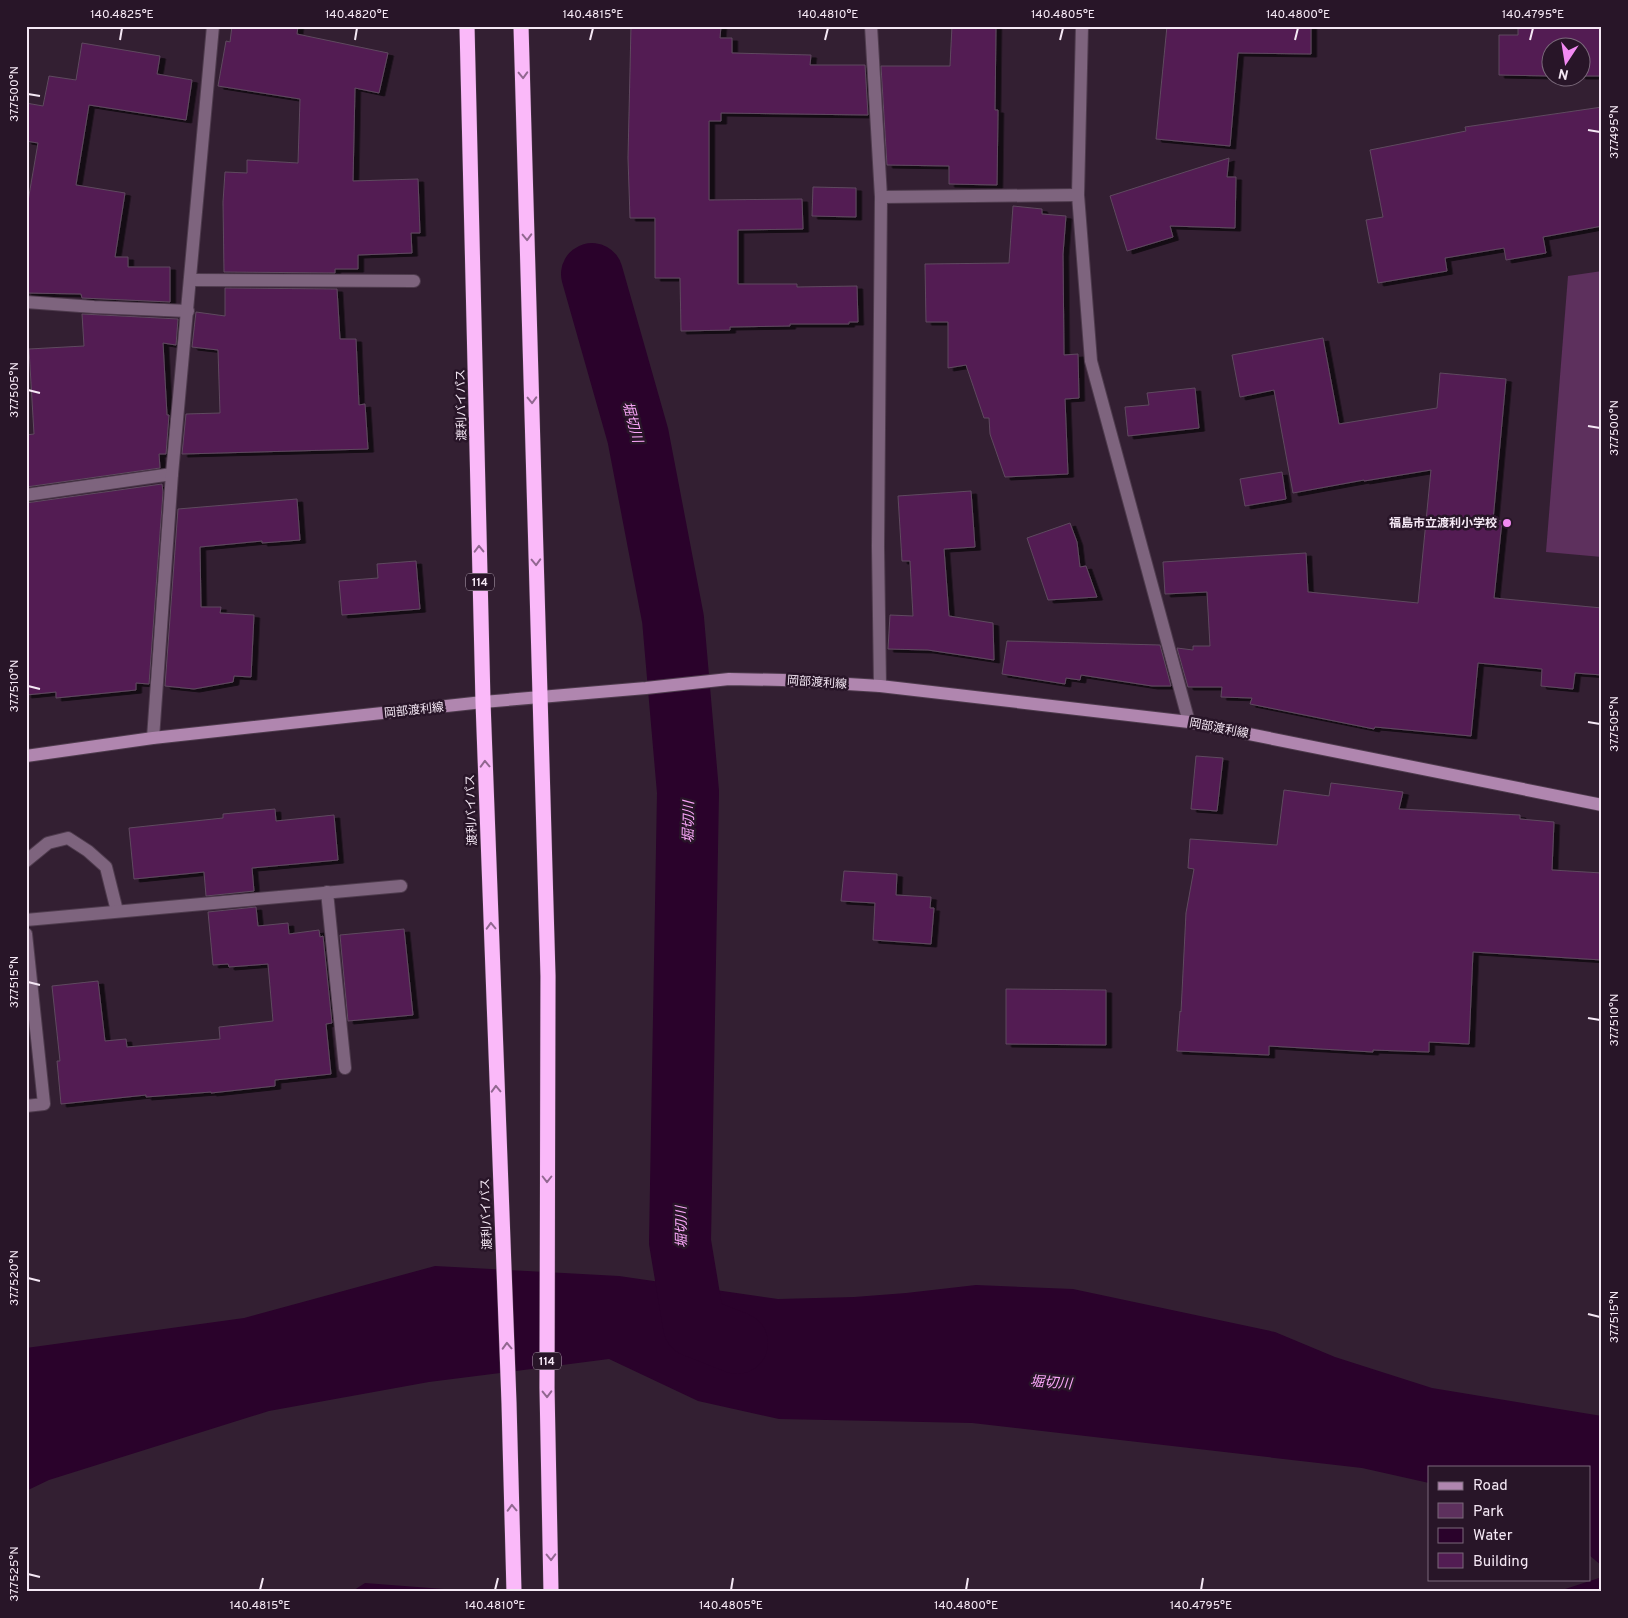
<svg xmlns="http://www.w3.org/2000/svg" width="1628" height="1618" font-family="Overpass,'Noto Sans JP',sans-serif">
	<defs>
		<filter id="shadow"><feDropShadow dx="5.5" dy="3" stdDeviation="0" flood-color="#0009"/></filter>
	</defs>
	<rect width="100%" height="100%" fill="#331f32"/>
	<path fill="#5d305d" d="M 1602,271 L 1602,557 L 1546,552 L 1568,276 Z"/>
	<g fill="#2a022b">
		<path d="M 435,1266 L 619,1276 L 778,1299 L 854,1297 L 906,1293 L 976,1285 L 1073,1289 L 1275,1332 L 1335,1357 L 1432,1388 L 1602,1416 L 1602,1566 L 1589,1555 L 1589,1467 L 1429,1467 L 1429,1483 L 1362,1468 L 972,1423 L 779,1419 L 698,1401 L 609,1359 L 429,1382 L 269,1411 L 49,1480 L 26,1491 L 26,1348 L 244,1318 Z"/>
		<path d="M 1602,1577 L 1602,1592 L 1556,1592 Z"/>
		<path d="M 365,1583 L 483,1592 L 351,1592 Z"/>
	</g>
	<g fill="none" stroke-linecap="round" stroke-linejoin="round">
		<path stroke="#2a022b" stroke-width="62" d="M 592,274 L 638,436 L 673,619 L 688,792 L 680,1242 L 694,1326 L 737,1343"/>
	</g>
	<g fill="#521c53" stroke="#5f495f" filter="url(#shadow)">
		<path d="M 232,26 L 298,26 L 297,34 L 388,53 L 379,93 L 355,88 L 353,181 L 418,179 L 420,233 L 411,233 L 412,253 L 358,255 L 358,269 L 335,269 L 335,273 L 224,272 L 223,202 L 225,172 L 247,173 L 247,160 L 298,163 L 300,99 L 218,86 L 226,41 L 230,42 Z"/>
		<path d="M 631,26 L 721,26 L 720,38 L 732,38 L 732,53 L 811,55 L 810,65 L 865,65 L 868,115 L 721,113 L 721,121 L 709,121 L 709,200 L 802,199 L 803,229 L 738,230 L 738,284 L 797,284 L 797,287 L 857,286 L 858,322 L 849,322 L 849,324 L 790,324 L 790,326 L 730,327 L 730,330 L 681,331 L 680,278 L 655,278 L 655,218 L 630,218 L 628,158 Z"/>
		<path d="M 952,26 L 996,26 L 995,110 L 998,110 L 998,113 L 997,185 L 949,184 L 949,166 L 887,165 L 881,66 L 950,66 Z"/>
		<path d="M 1167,26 L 1311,26 L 1311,54 L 1238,53 L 1230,146 L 1156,139 Z"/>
		<path d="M 1518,26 L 1602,26 L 1602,76 L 1580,76 L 1580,48 L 1550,48 L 1550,76 L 1499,75 L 1499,35 L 1518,35 Z"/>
		<path d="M 82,43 L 160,56 L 157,74 L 192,80 L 186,120 L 89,105 L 76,185 L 125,193 L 115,257 L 128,257 L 128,267 L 170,267 L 170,302 L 82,298 L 81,294 L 26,293 L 26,213 L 38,143 L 26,141 L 26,103 L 43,106 L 49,76 L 76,80 Z"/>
		<path d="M 1602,107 L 1602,226 L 1543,237 L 1546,253 L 1506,260 L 1504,248 L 1445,258 L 1447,271 L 1378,283 L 1366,220 L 1383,217 L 1370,150 L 1466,131 L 1465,127 Z"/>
		<path d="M 1229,158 L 1227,177 L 1236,177 L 1235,228 L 1170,226 L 1173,237 L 1127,251 L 1110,196 Z"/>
		<path d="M 813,187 L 856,188 L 856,217 L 812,216 Z"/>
		<path d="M 1013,206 L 1042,209 L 1042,214 L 1066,216 L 1063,254 L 1064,355 L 1078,354 L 1079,398 L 1065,399 L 1068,474 L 1005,477 L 990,434 L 989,418 L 984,418 L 966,365 L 948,368 L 948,322 L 926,322 L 925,264 L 1009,263 Z"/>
		<path d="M 225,288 L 337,289 L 340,339 L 356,339 L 359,405 L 365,404 L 368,449 L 182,454 L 186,414 L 220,413 L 218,350 L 192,347 L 196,312 L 225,316 Z"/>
		<path d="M 82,314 L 178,319 L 176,345 L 163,343 L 167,415 L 169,415 L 166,454 L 159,454 L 160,468 L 26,487 L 26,435 L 34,434 L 29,349 L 84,346 Z"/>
		<path d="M 1323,338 L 1339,424 L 1437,408 L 1440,373 L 1506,379 L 1493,520 L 1502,521 L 1494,598 L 1602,608 L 1602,675 L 1575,673 L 1573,689 L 1541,686 L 1542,669 L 1478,663 L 1471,736 L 1375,727 L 1374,729 L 1250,704 L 1252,698 L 1221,697 L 1222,687 L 1188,687 L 1177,648 L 1193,650 L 1193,646 L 1210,646 L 1207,592 L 1165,594 L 1163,562 L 1306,553 L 1308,592 L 1418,603 L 1431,470 L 1364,481 L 1364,480 L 1293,493 L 1274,390 L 1240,397 L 1232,355 Z"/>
		<path d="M 1195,388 L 1199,428 L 1128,436 L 1125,407 L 1149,405 L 1147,393 Z"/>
		<path d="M 1282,472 L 1286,499 L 1245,506 L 1240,479 Z"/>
		<path d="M 162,484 L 163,492 L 149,684 L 136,683 L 136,690 L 56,698 L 56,692 L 26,695 L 26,503 Z"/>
		<path d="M 971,491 L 975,547 L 944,549 L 949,616 L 993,623 L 994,660 L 928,650 L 888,649 L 890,615 L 913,616 L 910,561 L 902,561 L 898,496 Z"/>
		<path d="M 297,499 L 300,540 L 262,543 L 262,541 L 200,547 L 201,607 L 221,607 L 220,613 L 254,615 L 251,677 L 234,676 L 233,682 L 194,689 L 165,686 L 178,509 Z"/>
		<path d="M 1070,523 L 1077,542 L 1080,567 L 1086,566 L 1097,597 L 1048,600 L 1027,538 Z"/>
		<path d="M 416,561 L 420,609 L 342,615 L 339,581 L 378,578 L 377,564 Z"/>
		<path d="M 1007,641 L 1160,645 L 1171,686 L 1152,686 L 1081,675 L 1080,680 L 1066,678 L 1065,684 L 1002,674 Z"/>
		<path d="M 1196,756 L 1223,758 L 1217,811 L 1191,809 Z"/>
		<path d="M 1331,783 L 1403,792 L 1399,809 L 1520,815 L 1520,819 L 1554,822 L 1552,870 L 1602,873 L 1602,960 L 1473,952 L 1469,1044 L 1429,1042 L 1429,1052 L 1373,1050 L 1373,1052 L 1269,1046 L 1269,1055 L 1177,1051 L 1180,1011 L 1181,1012 L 1186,913 L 1194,869 L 1188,868 L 1190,839 L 1277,845 L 1284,790 L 1329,796 Z"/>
		<path d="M 275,809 L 276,821 L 334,815 L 338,860 L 252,868 L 254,891 L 206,896 L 204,872 L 134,879 L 129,828 L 223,818 L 223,814 Z"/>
		<path d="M 844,871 L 897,874 L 896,895 L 931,897 L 930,908 L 934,908 L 931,944 L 873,940 L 875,903 L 841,901 Z"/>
		<path d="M 256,907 L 258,926 L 288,923 L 289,934 L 319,930 L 320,937 L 323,936 L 332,1023 L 326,1024 L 331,1074 L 275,1080 L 275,1086 L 211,1093 L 211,1092 L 146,1097 L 146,1095 L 61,1104 L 57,1061 L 60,1061 L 52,986 L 98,981 L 105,1041 L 126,1039 L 127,1047 L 220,1039 L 219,1027 L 273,1021 L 268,964 L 229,967 L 228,964 L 213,965 L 208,912 Z"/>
		<path d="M 404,929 L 413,1015 L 348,1021 L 340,935 Z"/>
		<path d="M 1006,989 L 1106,990 L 1106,1045 L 1006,1044 Z"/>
	</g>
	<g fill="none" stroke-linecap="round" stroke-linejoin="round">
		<defs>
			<g id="street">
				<path d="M 871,26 L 881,197 L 878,547 L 880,686"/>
				<path d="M 1082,26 L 1078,195 L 1091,361 L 1189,722"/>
				<path d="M 881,197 L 1078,195"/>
				<path d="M 191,280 L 414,281"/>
				<path d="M 26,302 L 94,307 L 188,311"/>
				<path d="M 26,495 L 172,474"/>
				<path d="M 153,738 L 172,474 L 213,26"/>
				<path d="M 26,861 L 48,843 L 68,838 L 88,851 L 106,867 L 117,911"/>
				<path d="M 327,892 L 345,1068"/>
				<path d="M 26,920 L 401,886"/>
				<path d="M 26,934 L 44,1104 L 26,1106"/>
			</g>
			<path id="secondary" d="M 26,756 L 153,738 L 483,702 L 646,688 L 729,679 L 783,680 L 880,686 L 1189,722 L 1602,805"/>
			<g id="highway">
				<path d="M 467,26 L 483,702 L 509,1403 L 514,1592"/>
				<path d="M 521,26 L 548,976 L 547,1388 L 551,1592"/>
			</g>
		</defs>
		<use href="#street" stroke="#4e3b4d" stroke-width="14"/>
		<use href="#secondary" stroke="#4e3b4d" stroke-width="14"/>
		<use href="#highway" stroke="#4e3b4d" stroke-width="16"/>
		<use href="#street" stroke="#7e647e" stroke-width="12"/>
		<use href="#secondary" stroke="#b086af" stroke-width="12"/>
		<use href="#highway" stroke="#fab9f9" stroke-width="15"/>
	</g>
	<defs><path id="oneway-chevron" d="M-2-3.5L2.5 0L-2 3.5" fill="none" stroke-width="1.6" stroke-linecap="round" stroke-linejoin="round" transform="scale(1.25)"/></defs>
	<g stroke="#916790">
		<use href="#oneway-chevron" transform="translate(523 75) rotate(88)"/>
		<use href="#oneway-chevron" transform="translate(527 237) rotate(88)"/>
		<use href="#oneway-chevron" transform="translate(532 400) rotate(88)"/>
		<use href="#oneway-chevron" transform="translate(479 549) rotate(-91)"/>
		<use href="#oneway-chevron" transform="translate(536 562) rotate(88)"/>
		<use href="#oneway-chevron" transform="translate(485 764) rotate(-92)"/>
		<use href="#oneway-chevron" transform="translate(491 926) rotate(-92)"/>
		<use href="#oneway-chevron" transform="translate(496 1089) rotate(-92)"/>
		<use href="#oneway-chevron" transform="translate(547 1179) rotate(90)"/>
		<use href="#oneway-chevron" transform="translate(507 1346) rotate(-92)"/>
		<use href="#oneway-chevron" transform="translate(547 1394) rotate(89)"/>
		<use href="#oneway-chevron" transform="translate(512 1508) rotate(-92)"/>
		<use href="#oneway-chevron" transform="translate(551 1557) rotate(89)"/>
	</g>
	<path fill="none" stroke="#f5e8f5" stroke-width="2" d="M 120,40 L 122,28M 355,40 L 357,28M 590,40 L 593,28M 825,40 L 828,28M 1060,40 L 1063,28M 1295,40 L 1298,28M 1530,40 L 1533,28M 28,94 L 40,96M 1588,130 L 1600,132M 28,390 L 40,393M 1588,426 L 1600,428M 28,686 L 40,689M 1588,722 L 1600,724M 28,982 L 40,985M 1588,1018 L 1600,1020M 28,1278 L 40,1281M 1588,1314 L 1600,1317M 28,1574 L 40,1577M 260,1590 L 263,1578M 495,1590 L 498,1578M 731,1590 L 733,1578M 966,1590 L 968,1578M 1201,1590 L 1203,1578"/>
	<circle fill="#f28af2" stroke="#281528" stroke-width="2" cx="1507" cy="523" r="5"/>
	<g text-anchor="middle" stroke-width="5" stroke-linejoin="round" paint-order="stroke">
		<g fill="#281528" stroke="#b8a9b8" stroke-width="1">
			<rect x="466" y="573.5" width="28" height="17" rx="4"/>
			<rect x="533" y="1352.5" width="28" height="17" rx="4"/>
		</g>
		<g font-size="11" font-weight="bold" fill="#f5e8f5">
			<text x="480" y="586">114</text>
			<text x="547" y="1365">114</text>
		</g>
		<g font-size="12" fill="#f5e8f5" stroke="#281528">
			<text transform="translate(461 405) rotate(-91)" y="4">渡利バイパス</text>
			<text transform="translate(817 682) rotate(4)" y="4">岡部渡利線</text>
			<text transform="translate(414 710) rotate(-6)" y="4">岡部渡利線</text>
			<text transform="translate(1219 728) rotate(11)" y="4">岡部渡利線</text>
			<text transform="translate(471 810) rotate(-92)" y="4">渡利バイパス</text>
			<text transform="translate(486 1214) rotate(-92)" y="4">渡利バイパス</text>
		</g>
		<g font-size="12" font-weight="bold" fill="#f5e8f5" stroke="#281528" text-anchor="end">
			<text x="1497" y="527">福島市立渡利小学校</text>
		</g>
		<g font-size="14" font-style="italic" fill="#faa7f9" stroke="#281528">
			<text transform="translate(633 422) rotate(75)" y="5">堀切川</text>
			<text transform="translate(688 822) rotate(-89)" y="5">堀切川</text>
			<text transform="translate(681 1227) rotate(-91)" y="5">堀切川</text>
			<text transform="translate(1051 1382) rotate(4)" y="5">堀切川</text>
		</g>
	</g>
	<rect width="1628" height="1618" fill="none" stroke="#281528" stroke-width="55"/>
	<rect x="1428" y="1466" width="162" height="115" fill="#281528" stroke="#7a697a"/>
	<rect x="1438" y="1482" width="25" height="8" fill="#b086af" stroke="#7a697a"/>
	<text x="1473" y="1490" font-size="15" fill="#f5e8f5">Road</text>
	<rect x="1438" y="1503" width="25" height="15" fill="#5d305d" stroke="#7a697a"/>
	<text x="1473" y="1516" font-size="15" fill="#f5e8f5">Park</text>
	<rect x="1438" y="1528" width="25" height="15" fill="#2a022b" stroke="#7a697a"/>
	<text x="1473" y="1540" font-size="15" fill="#f5e8f5">Water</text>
	<rect x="1438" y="1553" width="25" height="15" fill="#521c53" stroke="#7a697a"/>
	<text x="1473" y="1566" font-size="15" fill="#f5e8f5">Building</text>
	<g transform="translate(1566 62) rotate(192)"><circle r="24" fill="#281528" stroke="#7a697a"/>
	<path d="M0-4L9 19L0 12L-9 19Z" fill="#f28af2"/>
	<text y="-8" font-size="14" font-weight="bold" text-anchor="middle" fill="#f5e8f5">N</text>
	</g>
	<rect x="28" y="28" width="1572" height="1562" fill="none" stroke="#f5e8f5" stroke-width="2"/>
	<g font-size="12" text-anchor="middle" fill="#f5e8f5">
		<text x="122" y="18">140.4825°E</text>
		<text x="357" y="18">140.4820°E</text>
		<text x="593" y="18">140.4815°E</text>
		<text x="828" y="18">140.4810°E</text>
		<text x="1063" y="18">140.4805°E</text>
		<text x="1298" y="18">140.4800°E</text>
		<text x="1533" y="18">140.4795°E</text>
		<text transform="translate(14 94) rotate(-90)" y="4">37.7500°N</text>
		<text transform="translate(1614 132) rotate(-90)" y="4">37.7495°N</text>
		<text transform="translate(14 390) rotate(-90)" y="4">37.7505°N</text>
		<text transform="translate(1614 428) rotate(-90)" y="4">37.7500°N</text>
		<text transform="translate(14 686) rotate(-90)" y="4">37.7510°N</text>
		<text transform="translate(1614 724) rotate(-90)" y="4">37.7505°N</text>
		<text transform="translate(14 982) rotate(-90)" y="4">37.7515°N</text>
		<text transform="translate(1614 1020) rotate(-90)" y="4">37.7510°N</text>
		<text transform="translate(14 1278) rotate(-90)" y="4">37.7520°N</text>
		<text transform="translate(1614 1317) rotate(-90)" y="4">37.7515°N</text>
		<text transform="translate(14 1574) rotate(-90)" y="4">37.7525°N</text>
		<text x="260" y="1609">140.4815°E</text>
		<text x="495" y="1609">140.4810°E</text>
		<text x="731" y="1609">140.4805°E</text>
		<text x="966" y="1609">140.4800°E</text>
		<text x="1201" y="1609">140.4795°E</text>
	</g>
</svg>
